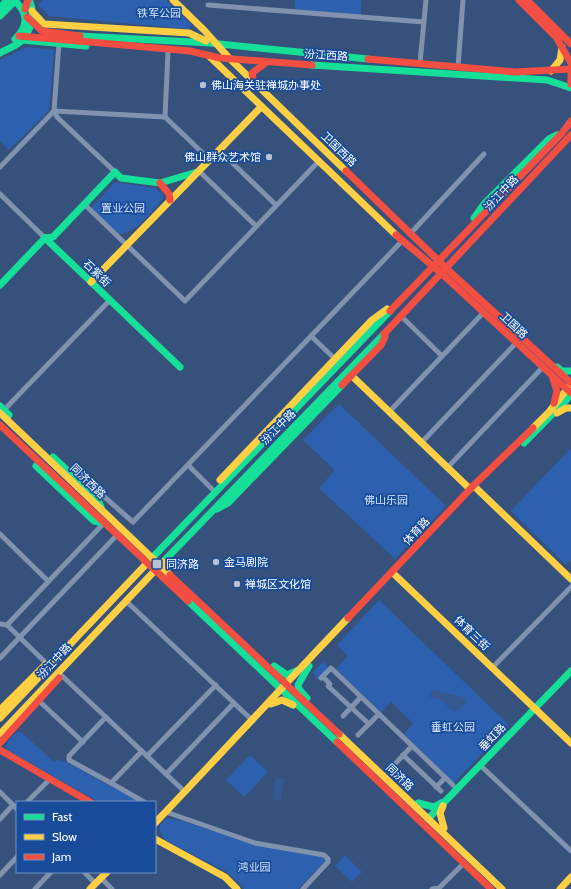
<svg xmlns="http://www.w3.org/2000/svg" width="571" height="889" font-family="Cabin,'Noto Sans SC',sans-serif">
	<rect width="100%" height="100%" fill="#35517c"/>
	<g fill="#2d61af">
		<path d="M 43,0 L 166,0 L 192,25 L 188,29 L 49,16 L 38,5 Z"/>
		<path d="M 295,0 L 361,0 L 361,15 L 295,9 Z"/>
		<path d="M 27,47 L 54,50 L 49,110 L 9,150 L 0,141 L 0,60 Z"/>
		<path d="M 115,182 L 155,188 L 163,195 L 163,199 C 151,212 137,233 118,234 L 91,208 Z"/>
		<path d="M 339,404 L 446,506 L 395,559 L 319,488 L 335,470 L 303,440 Z"/>
		<path d="M 571,448 L 571,560 L 566,565 L 511,511 Z"/>
		<path d="M 379,600 L 509,725 L 454,783 L 404,734 L 413,723 L 391,702 L 381,712 L 336,669 L 348,656 L 337,645 Z"/>
		<path d="M 323,662 L 329,668 L 317,680 L 313,672 Z"/>
		<path d="M 20,731 L 53,761 L 59,760 L 66,762 L 140,802 L 99,802 L 7,750 L 6,746 C 7,741 14,733 20,731 Z"/>
		<path d="M 250,755 L 268,772 L 244,797 L 226,780 Z"/>
		<path d="M 167,818 L 182,821 L 255,845 L 323,856 L 325,861 L 298,889 L 244,889 L 227,872 L 165,840 L 159,830 L 161,823 Z"/>
		<path d="M 345,855 L 362,872 L 352,882 L 335,866 Z"/>
	</g>
	<g fill="#355891">
		<path d="M 433,690 L 462,697 L 466,700 L 465,705 L 457,711 L 451,711 L 443,701 L 429,697 Z"/>
		<path d="M 276,777 L 285,779 L 281,801 L 272,799 Z"/>
	</g>
	<g fill="none" stroke-linecap="round" stroke-linejoin="round">
		<g stroke="#8092ae" stroke-width="5">
			<path d="M 208,5 L 424,22"/>
			<path d="M 420,63 L 426,0"/>
			<path d="M 458,67 L 463,0"/>
			<path d="M 54,111 L 165,117 L 210,160"/>
			<path d="M 54,111 L 57,117 L 115,172"/>
			<path d="M 165,117 L 168,52"/>
			<path d="M 219,150 L 276,205"/>
			<path d="M 0,167 L 54,111 L 59,43"/>
			<path d="M 199,171 L 256,226"/>
			<path d="M 0,194 L 45,238"/>
			<path d="M 84,204 L 185,301 L 318,162"/>
			<path d="M 410,234 L 484,154"/>
			<path d="M 401,316 L 442,356"/>
			<path d="M 311,336 L 335,359"/>
			<path d="M 4,410 L 110,300"/>
			<path d="M 390,411 L 484,312"/>
			<path d="M 422,442 L 517,342"/>
			<path d="M 188,465 L 212,489"/>
			<path d="M 448,467 L 543,367"/>
			<path d="M 97,498 L 101,494 L 133,522 L 402,241"/>
			<path d="M 0,534 L 48,581"/>
			<path d="M 126,601 L 253,721"/>
			<path d="M 0,624 L 7,625 L 46,663"/>
			<path d="M 7,625 L 104,523"/>
			<path d="M 0,658 L 117,535"/>
			<path d="M 492,668 L 571,587"/>
			<path d="M 58,672 L 185,792"/>
			<path d="M 323,677 L 330,684 L 328,686 L 369,724"/>
			<path d="M 321,678 L 331,668 L 453,785"/>
			<path d="M 39,701 L 83,742"/>
			<path d="M 343,716 L 361,697"/>
			<path d="M 106,717 L 69,756 L 69,760 L 111,783 L 142,751"/>
			<path d="M 358,735 L 379,714"/>
			<path d="M 403,755 L 441,791"/>
			<path d="M 147,756 L 216,685"/>
			<path d="M 480,765 L 571,851"/>
			<path d="M 392,767 L 412,746"/>
			<path d="M 166,774 L 234,703"/>
			<path d="M 111,783 L 144,802"/>
			<path d="M 436,787 L 445,778"/>
			<path d="M 0,792 L 17,809"/>
			<path d="M 27,802 L 50,779"/>
			<path d="M 166,812 L 255,843 L 324,855 L 328,859 L 328,862 L 303,889"/>
			<path d="M 0,819 L 13,805"/>
			<path d="M 84,872 L 96,884"/>
			<path d="M 0,875 L 17,857"/>
			<path d="M 101,878 L 112,889"/>
			<path d="M 35,889 L 51,872"/>
			<path d="M 432,889 L 439,888 L 461,866"/>
		</g>
		<g stroke="#16e098" stroke-width="7">
			<path d="M 14,0 C 28,12 29,26 15,39"/>
			<path d="M 0,8 L 7,0"/>
			<path d="M 80,36 L 210,43 L 368,59"/>
			<path d="M 22,40 L 86,46"/>
			<path d="M 0,53 C 7,49 14,47 20,42 C 31,33 36,12 29,0"/>
			<path d="M 312,65 L 547,80 L 571,88"/>
			<path d="M 474,218 L 484,204 L 549,139 L 557,135"/>
			<path d="M 45,238 L 180,367"/>
			<path d="M 45,238 L 53,237 L 115,172 L 121,178 L 160,183 L 197,172"/>
			<path d="M 0,285 L 45,238"/>
			<path d="M 557,367 L 562,371 L 571,371"/>
			<path d="M 0,406 L 9,415"/>
			<path d="M 524,443 L 571,395"/>
			<path d="M 53,457 L 97,498 L 101,507"/>
			<path d="M 36,466 L 94,521 L 103,523"/>
			<path d="M 217,509 L 228,503 L 342,385"/>
			<path d="M 151,559 L 390,311"/>
			<path d="M 163,562 L 384,334"/>
			<path d="M 188,601 L 337,742"/>
			<path d="M 274,666 L 287,675 L 296,671"/>
			<path d="M 307,698 L 299,689 L 298,685 L 309,666"/>
			<path d="M 418,803 L 434,807 L 441,803"/>
			<path d="M 428,819 L 571,671"/>
		</g>
		<g stroke="#ffcf43" stroke-width="7">
			<path d="M 173,0 L 204,30 L 230,59 L 346,171"/>
			<path d="M 32,11 L 44,24 L 189,33 L 206,41"/>
			<path d="M 209,56 L 396,235"/>
			<path d="M 551,71 L 560,60 L 562,47"/>
			<path d="M 91,282 L 261,107"/>
			<path d="M 352,376 L 470,489"/>
			<path d="M 0,413 L 170,575"/>
			<path d="M 557,413 L 566,408 L 571,408"/>
			<path d="M 533,428 L 549,412 L 571,384"/>
			<path d="M 220,480 L 372,320 L 387,309"/>
			<path d="M 476,488 L 571,579"/>
			<path d="M 395,575 L 571,743"/>
			<path d="M 271,704 L 282,700 L 293,705"/>
			<path d="M 0,710 L 46,664"/>
			<path d="M 0,718 L 151,559"/>
			<path d="M 0,734 L 163,562"/>
			<path d="M 339,734 L 502,889"/>
			<path d="M 443,806 L 440,813 L 444,828"/>
			<path d="M 155,823 C 220,755 283,686 348,618"/>
			<path d="M 155,839 L 225,877 L 237,889"/>
			<path d="M 90,889 L 107,872"/>
			<path d="M 560,889 L 571,877"/>
		</g>
		<g stroke="#f24e42" stroke-width="7">
			<path d="M 519,0 L 556,37 L 571,63"/>
			<path d="M 527,0 L 571,44"/>
			<path d="M 25,9 L 28,0"/>
			<path d="M 79,41 L 190,51 L 220,58 L 312,65"/>
			<path d="M 368,59 L 515,72 L 571,69"/>
			<path d="M 571,74 L 571,84"/>
			<path d="M 254,82 L 252,73 L 267,62"/>
			<path d="M 346,171 L 446,268 L 571,383"/>
			<path d="M 160,183 L 169,194 L 170,200"/>
			<path d="M 396,235 L 441,273 L 571,393"/>
			<path d="M 390,311 L 562,133 L 571,121"/>
			<path d="M 384,334 L 571,135"/>
			<path d="M 553,379 L 557,391 L 554,403"/>
			<path d="M 342,385 L 381,345 L 385,337"/>
			<path d="M 0,425 L 188,601"/>
			<path d="M 170,575 L 339,734"/>
			<path d="M 348,618 L 475,484 L 533,428"/>
			<path d="M 337,742 L 491,889"/>
			<path d="M 0,743 L 59,678"/>
			<path d="M 0,750 L 90,802"/>
		</g>
		<path stroke="#16e098" stroke-width="7" d="M 0,16 L 16,0"/>
		<g stroke="#f24e42" stroke-width="7">
			<path d="M 27,17 L 42,31 L 80,36"/>
			<path d="M 19,36 L 79,41"/>
		</g>
	</g>
	<g fill="#b8c2d1" stroke="#184b99" stroke-width="1.5">
		<circle cx="203" cy="85" r="4"/>
		<circle cx="269" cy="157" r="4"/>
		<circle cx="216" cy="562" r="4"/>
		<rect x="152" y="559" width="10" height="10" rx="2"/>
		<circle cx="237" cy="584" r="4"/>
	</g>
	<g text-anchor="middle" stroke-width="3.5" stroke-linejoin="round" paint-order="stroke">
		<g font-size="11" fill="#d4e5fc" stroke="#184b99">
			<text x="159" y="17">铁军公园</text>
			<text x="123" y="212">置业公园</text>
			<text x="386" y="504">佛山乐园</text>
			<text x="453" y="731">垂虹公园</text>
			<text x="254" y="871">鸿业园</text>
		</g>
		<g font-size="11" fill="#fff" stroke="#184b99">
			<text transform="translate(326 55) rotate(4)" y="4">汾江西路</text>
			<text transform="translate(339 149) rotate(44)" y="4">卫国西路</text>
			<text transform="translate(501 193) rotate(-47)" y="4">汾江中路</text>
			<text transform="translate(97 273) rotate(44)" y="4">石紫街</text>
			<text transform="translate(514 325) rotate(43)" y="4">卫国路</text>
			<text transform="translate(278 427) rotate(-45)" y="4">汾江中路</text>
			<text transform="translate(88 481) rotate(44)" y="4">同济西路</text>
			<text transform="translate(416 531) rotate(-47)" y="4">体育路</text>
			<text transform="translate(472 633) rotate(44)" y="4">体育三街</text>
			<text transform="translate(54 661) rotate(-47)" y="4">汾江中路</text>
			<text transform="translate(492 737) rotate(-46)" y="4">垂虹路</text>
			<text transform="translate(400 777) rotate(44)" y="4">同济路</text>
		</g>
		<g font-size="11" fill="#fff" stroke="#184b99" text-anchor="start">
			<text x="211" y="89">佛山海关驻禅城办事处</text>
			<text x="261" y="161" text-anchor="end">佛山群众艺术馆</text>
			<text x="224" y="566">金马剧院</text>
			<text x="166" y="568">同济路</text>
			<text x="245" y="588">禅城区文化馆</text>
		</g>
	</g>
	<rect x="16" y="801" width="140" height="72" fill="#184b99" stroke="#7493c2"/>
	<rect x="24" y="814" width="20" height="6" fill="#16e098" stroke="#7493c2"/>
	<text x="52" y="821" font-size="12" fill="#ffffff">Fast</text>
	<rect x="24" y="834" width="20" height="6" fill="#ffcf43" stroke="#7493c2"/>
	<text x="52" y="841" font-size="12" fill="#ffffff">Slow</text>
	<rect x="24" y="854" width="20" height="6" fill="#f24e42" stroke="#7493c2"/>
	<text x="52" y="861" font-size="12" fill="#ffffff">Jam</text>
</svg>
